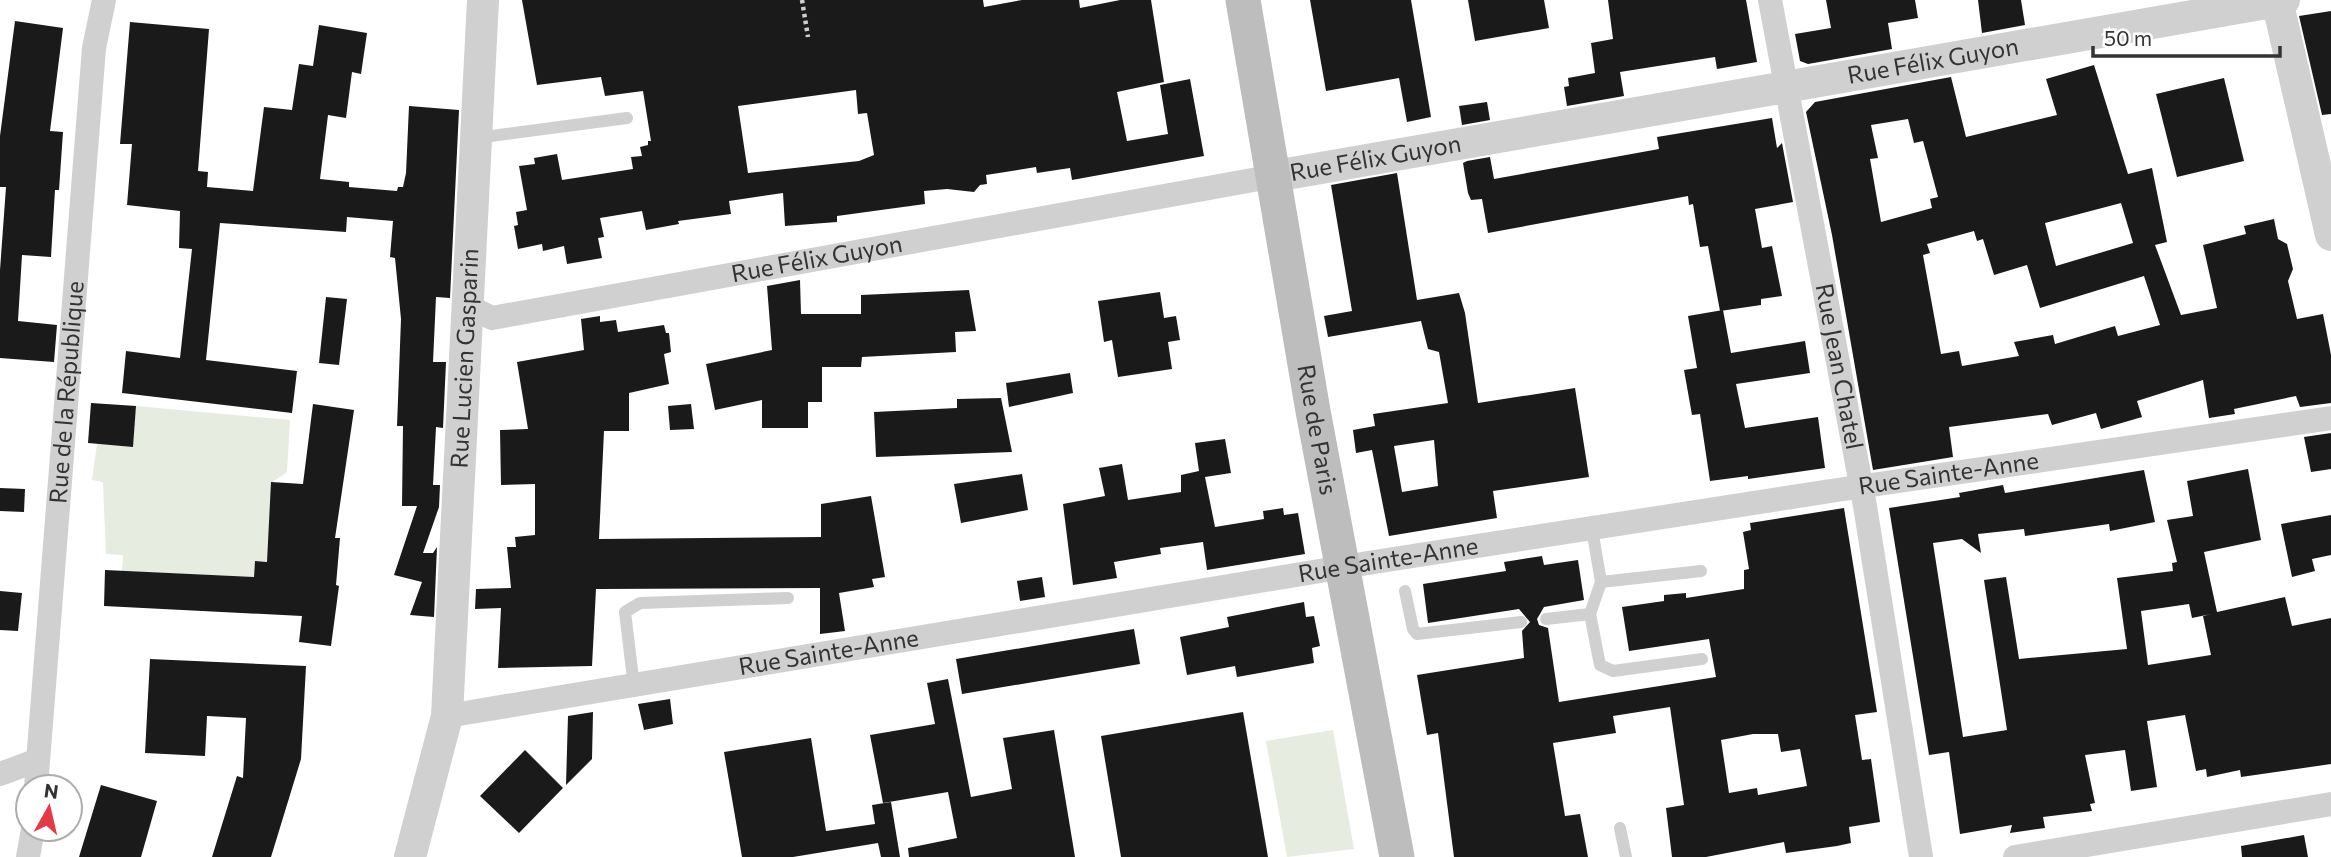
<svg xmlns="http://www.w3.org/2000/svg" width="2331" height="857" font-family="Commissioner,sans-serif">
	<rect width="100%" height="100%" fill="#fff"/>
	<g fill="#e6ecdf">
		<path d="M 136,406 L 290,420 L 287,472 L 271,483 L 272,562 L 255,561 L 254,577 L 122,571 L 123,555 L 106,554 L 103,482 L 92,480 L 97,444 L 133,446 Z"/>
		<path d="M 1333,730 L 1354,849 L 1287,857 L 1266,741 Z"/>
	</g>
	<g fill="#1a1a1a" fill-rule="evenodd">
		<path d="M 522,0 L 983,0 L 984,7 L 1022,0 L 1079,0 L 1080,8 L 1120,0 L 1151,0 L 1164,82 L 1117,92 L 1127,141 L 1168,134 L 1160,85 L 1190,79 L 1204,156 L 1072,180 L 1070,168 L 1037,173 L 1036,167 L 986,175 L 987,184 L 980,185 L 974,192 L 947,189 L 924,191 L 925,204 L 837,216 L 837,222 L 785,226 L 783,193 L 729,201 L 731,214 L 678,221 L 679,224 L 646,230 L 642,211 L 600,218 L 604,237 L 598,238 L 602,258 L 567,264 L 564,246 L 543,251 L 542,244 L 518,249 L 514,226 L 518,225 L 516,212 L 527,210 L 519,166 L 535,164 L 534,158 L 557,154 L 562,180 L 633,169 L 631,157 L 642,156 L 640,147 L 648,145 L 648,141 L 651,141 L 643,91 L 605,96 L 601,77 L 537,85 ZM 856,90 L 858,114 L 867,113 L 874,155 L 859,161 L 748,173 L 738,106 Z"/>
		<path d="M 1310,0 L 1411,0 L 1431,117 L 1407,122 L 1399,78 L 1326,91 Z"/>
		<path d="M 1468,0 L 1544,0 L 1549,28 L 1475,41 Z"/>
		<path d="M 1608,0 L 1746,0 L 1757,62 L 1717,69 L 1715,57 L 1620,72 L 1624,96 L 1567,106 L 1564,87 L 1569,86 L 1568,78 L 1595,73 L 1591,43 L 1613,39 Z"/>
		<path d="M 1826,0 L 1915,0 L 1918,18 L 1888,23 L 1892,49 L 1808,64 L 1800,61 L 1795,34 L 1831,28 Z"/>
		<path d="M 1978,0 L 2021,0 L 2025,25 L 1982,33 Z"/>
		<path d="M 2331,11 L 2331,114 L 2322,115 L 2299,16 Z"/>
		<path d="M 15,21 L 63,28 L 50,131 L 63,132 L 59,190 L 55,190 L 51,257 L 22,255 L 18,321 L 57,325 L 54,362 L 0,358 L 0,270 L 6,187 L 0,187 L 0,136 Z"/>
		<path d="M 130,22 L 209,29 L 198,171 L 208,172 L 207,187 L 253,191 L 264,107 L 292,110 L 299,64 L 313,66 L 319,25 L 367,33 L 361,74 L 352,72 L 346,118 L 328,115 L 320,179 L 349,182 L 349,187 L 397,191 L 398,187 L 403,187 L 406,173 L 409,106 L 459,110 L 450,298 L 436,297 L 433,362 L 446,362 L 443,428 L 436,427 L 433,485 L 440,485 L 439,507 L 423,553 L 433,553 L 437,547 L 434,617 L 410,615 L 422,582 L 394,575 L 417,506 L 402,506 L 403,426 L 397,426 L 401,319 L 395,258 L 390,257 L 393,221 L 347,217 L 346,232 L 220,223 L 206,360 L 297,371 L 292,413 L 122,393 L 126,351 L 180,358 L 192,249 L 179,248 L 180,211 L 127,205 L 132,144 L 120,144 Z"/>
		<path d="M 2094,65 L 2128,174 L 2152,168 L 2167,242 L 2155,245 L 2181,315 L 2217,308 L 2203,245 L 2246,234 L 2244,226 L 2274,219 L 2278,239 L 2287,244 L 2293,269 L 2288,281 L 2297,319 L 2323,314 L 2331,355 L 2331,403 L 2300,407 L 2296,396 L 2234,409 L 2235,414 L 2209,418 L 2203,380 L 2137,401 L 2142,417 L 2101,429 L 2096,413 L 2052,425 L 2048,414 L 1949,427 L 1953,457 L 1873,470 L 1832,235 L 1806,112 L 1815,102 L 1951,77 L 1966,137 L 2057,115 L 2046,79 ZM 1908,119 L 1914,143 L 1923,141 L 1938,197 L 1930,199 L 1932,208 L 1881,222 L 1870,159 L 1878,158 L 1871,125 ZM 2121,203 L 2133,243 L 2056,266 L 2045,223 ZM 1974,231 L 1977,241 L 1983,239 L 1994,275 L 2027,265 L 2040,308 L 2144,276 L 2160,325 L 2118,336 L 2115,326 L 2055,344 L 2053,335 L 2014,342 L 2019,356 L 1962,366 L 1959,351 L 1941,354 L 1923,255 L 1930,253 L 1927,244 Z"/>
		<path d="M 2224,78 L 2244,161 L 2177,177 L 2156,94 Z"/>
		<path d="M 1487,102 L 1490,120 L 1462,125 L 1459,106 Z"/>
		<path d="M 1772,118 L 1777,148 L 1782,143 L 1793,202 L 1755,209 L 1762,248 L 1772,246 L 1782,296 L 1761,299 L 1761,305 L 1720,311 L 1708,246 L 1700,247 L 1693,204 L 1689,205 L 1688,196 L 1488,233 L 1482,199 L 1471,200 L 1468,193 L 1463,163 L 1467,161 L 1490,157 L 1494,179 L 1659,149 L 1657,137 Z"/>
		<path d="M 1397,173 L 1417,300 L 1459,293 L 1465,313 L 1478,403 L 1575,388 L 1589,477 L 1493,491 L 1497,518 L 1389,536 L 1372,450 L 1356,453 L 1353,430 L 1375,426 L 1373,414 L 1448,403 L 1439,352 L 1428,349 L 1421,321 L 1328,337 L 1324,316 L 1352,311 L 1331,185 ZM 1434,440 L 1438,486 L 1402,492 L 1394,446 Z"/>
		<path d="M 800,280 L 801,314 L 861,314 L 861,295 L 969,290 L 976,331 L 955,332 L 956,352 L 862,357 L 861,367 L 822,367 L 822,402 L 808,402 L 808,428 L 762,428 L 762,400 L 715,410 L 706,364 L 772,350 L 767,286 Z"/>
		<path d="M 1160,292 L 1164,318 L 1176,316 L 1180,340 L 1168,342 L 1172,369 L 1118,377 L 1112,340 L 1104,342 L 1098,301 Z"/>
		<path d="M 326,297 L 347,299 L 339,365 L 319,363 Z"/>
		<path d="M 1723,310 L 1731,353 L 1805,341 L 1810,373 L 1736,384 L 1745,428 L 1818,417 L 1825,468 L 1748,479 L 1748,476 L 1710,481 L 1700,414 L 1692,415 L 1684,370 L 1697,368 L 1688,316 Z"/>
		<path d="M 600,316 L 600,322 L 616,320 L 618,332 L 664,325 L 666,333 L 669,333 L 671,352 L 664,354 L 669,384 L 629,393 L 629,431 L 604,431 L 599,539 L 821,537 L 821,504 L 871,496 L 885,577 L 872,579 L 874,587 L 839,593 L 845,631 L 820,634 L 820,588 L 596,589 L 592,666 L 498,668 L 501,608 L 475,609 L 476,589 L 511,588 L 507,547 L 516,547 L 515,537 L 535,535 L 535,484 L 501,485 L 500,430 L 528,429 L 517,362 L 584,350 L 581,319 Z"/>
		<path d="M 1070,373 L 1073,393 L 1009,407 L 1006,383 Z"/>
		<path d="M 1001,398 L 1012,452 L 876,457 L 874,412 L 957,408 L 957,399 Z"/>
		<path d="M 91,403 L 136,406 L 133,447 L 88,443 Z"/>
		<path d="M 313,404 L 354,410 L 335,538 L 340,538 L 336,585 L 339,586 L 331,646 L 299,642 L 302,616 L 104,606 L 105,570 L 254,577 L 255,561 L 267,562 L 271,482 L 303,484 Z"/>
		<path d="M 691,404 L 694,429 L 670,430 L 668,406 Z"/>
		<path d="M 2331,433 L 2331,469 L 2311,472 L 2304,437 Z"/>
		<path d="M 1225,439 L 1231,473 L 1205,477 L 1215,527 L 1264,519 L 1263,511 L 1283,508 L 1284,515 L 1298,513 L 1305,554 L 1207,570 L 1203,542 L 1160,548 L 1161,554 L 1114,562 L 1117,578 L 1073,585 L 1063,504 L 1105,496 L 1099,468 L 1122,464 L 1128,500 L 1181,492 L 1181,475 L 1199,471 L 1195,443 Z"/>
		<path d="M 2248,469 L 2261,540 L 2204,552 L 2217,612 L 2285,597 L 2292,626 L 2331,618 L 2331,764 L 2241,777 L 2240,770 L 2207,777 L 2206,769 L 2196,771 L 2185,715 L 2147,721 L 2157,787 L 2131,791 L 2125,750 L 2085,755 L 2095,803 L 2090,804 L 2092,811 L 2043,817 L 2045,828 L 2010,833 L 2012,825 L 1960,834 L 1949,752 L 1929,755 L 1889,508 L 1960,497 L 1959,493 L 2003,485 L 2005,493 L 2144,470 L 2155,522 L 2110,531 L 2109,524 L 2025,536 L 2024,529 L 1978,534 L 1981,553 L 1962,539 L 1933,543 L 1963,737 L 2007,730 L 1984,580 L 2006,577 L 2019,659 L 2127,649 L 2117,578 L 2173,571 L 2172,563 L 2177,562 L 2167,520 L 2193,516 L 2187,481 ZM 2189,604 L 2192,618 L 2211,614 L 2203,616 L 2211,655 L 2148,665 L 2141,611 Z"/>
		<path d="M 1022,474 L 1028,510 L 961,523 L 954,484 Z"/>
		<path d="M 0,488 L 25,489 L 24,512 L 0,511 Z"/>
		<path d="M 1844,508 L 1877,712 L 1855,715 L 1862,760 L 1871,759 L 1880,822 L 1849,827 L 1851,843 L 1837,846 L 1786,853 L 1784,842 L 1706,857 L 1672,857 L 1666,808 L 1684,805 L 1670,707 L 1613,716 L 1616,733 L 1553,743 L 1565,816 L 1580,814 L 1588,857 L 1454,857 L 1438,733 L 1427,735 L 1417,675 L 1524,658 L 1522,631 L 1530,622 L 1519,609 L 1428,623 L 1423,584 L 1506,571 L 1504,562 L 1542,556 L 1544,565 L 1578,560 L 1584,600 L 1544,607 L 1537,619 L 1539,625 L 1548,628 L 1559,702 L 1716,677 L 1709,639 L 1629,651 L 1622,607 L 1664,601 L 1664,595 L 1686,593 L 1686,598 L 1744,589 L 1744,570 L 1749,569 L 1743,532 L 1751,530 L 1750,523 ZM 1753,734 L 1778,734 L 1781,752 L 1800,749 L 1807,786 L 1758,795 L 1757,788 L 1729,793 L 1721,740 Z"/>
		<path d="M 2331,515 L 2331,555 L 2312,559 L 2315,571 L 2292,577 L 2281,524 Z"/>
		<path d="M 1042,577 L 1045,597 L 1020,601 L 1017,581 Z"/>
		<path d="M 0,591 L 22,593 L 18,631 L 0,630 Z"/>
		<path d="M 1304,602 L 1306,617 L 1314,616 L 1320,646 L 1312,648 L 1314,663 L 1237,677 L 1235,666 L 1187,675 L 1180,637 L 1229,627 L 1227,617 Z"/>
		<path d="M 1134,629 L 1140,664 L 962,694 L 956,659 Z"/>
		<path d="M 150,659 L 306,666 L 301,759 L 271,857 L 212,857 L 237,776 L 243,778 L 246,718 L 207,716 L 205,756 L 145,753 Z"/>
		<path d="M 948,679 L 971,797 L 1012,789 L 1003,738 L 1054,730 L 1075,857 L 909,857 L 908,848 L 957,838 L 948,792 L 883,803 L 870,735 L 935,724 L 927,683 Z"/>
		<path d="M 670,699 L 673,724 L 644,730 L 638,704 Z"/>
		<path d="M 593,712 L 592,759 L 566,785 L 568,716 Z"/>
		<path d="M 1243,712 L 1268,857 L 1121,857 L 1101,736 Z"/>
		<path d="M 811,738 L 826,831 L 875,824 L 872,805 L 891,802 L 900,857 L 881,857 L 878,843 L 793,857 L 742,857 L 724,752 Z"/>
		<path d="M 525,750 L 563,788 L 519,833 L 480,796 Z"/>
		<path d="M 101,785 L 157,801 L 141,857 L 79,857 Z"/>
		<path d="M 2304,835 L 2308,857 L 2242,857 L 2241,846 Z"/>
	</g>
	<g fill="none" stroke-linecap="round" stroke-linejoin="round">
		<path stroke="#cdcdcd" stroke-width="4.5" stroke-dasharray="3.5 3.5" stroke-linecap="butt" d="M 802,0 L 808,37"/>
		<g stroke="#d0d0d0" stroke-width="12">
			<path d="M 476,138 L 627,118"/>
			<path d="M 1601,582 L 1701,571"/>
			<path d="M 1405,591 L 1413,629 L 1417,634 L 1521,622"/>
			<path d="M 1590,614 L 1600,665 L 1613,671 L 1702,659"/>
			<path d="M 1546,619 L 1590,614 L 1601,582 L 1592,529"/>
			<path d="M 634,687 L 625,612 L 640,603 L 788,598"/>
			<path d="M 1620,828 L 1626,857"/>
		</g>
		<g stroke="#d0d0d0" stroke-width="24">
			<path id="s1" d="M 1770,0 L 1865,506 L 1921,857"/>
			<path id="s2" d="M 468,306 L 492,318 L 1275,176"/>
			<path id="s3" d="M 447,716 L 1368,563 L 1837,490 L 2331,418"/>
			<path d="M 0,774 L 38,760"/>
			<path id="s4" d="M 36,787 L 94,48 L 104,0"/>
			<path d="M 28,857 L 33,829"/>
			<path d="M 2015,857 L 2331,804"/>
		</g>
		<g stroke="#d0d0d0" stroke-width="32">
			<path d="M 2277,0 L 2331,235"/>
			<path id="s5" d="M 1275,176 L 2284,0"/>
			<path id="s6" d="M 410,857 L 447,716 L 483,0"/>
		</g>
		<path stroke="#bdbdbd" stroke-width="35" id="s7" d="M 1243,0 L 1313,411 L 1397,857"/>
	</g>
	<g text-anchor="middle" stroke-width="7" stroke-linejoin="round" paint-order="stroke">
		<g font-size="24" fill="#333" stroke="#fff">
			<text dy="8" stroke="none"><textPath href="#s5" startOffset="668">Rue Félix Guyon</textPath></text>
			<text dy="8" stroke="none"><textPath href="#s5" startOffset="102">Rue Félix Guyon</textPath></text>
			<text dy="8" stroke="none"><textPath href="#s2" startOffset="357">Rue Félix Guyon</textPath></text>
			<text dy="8" stroke="none"><textPath href="#s6" startOffset="504">Rue Lucien Gasparin</textPath></text>
			<text dy="8" stroke="none"><textPath href="#s1" startOffset="373">Rue Jean Chatel</textPath></text>
			<text dy="8" stroke="none"><textPath href="#s4" startOffset="396">Rue de la République</textPath></text>
			<text dy="8" stroke="none"><textPath href="#s7" startOffset="436">Rue de Paris</textPath></text>
			<text dy="8" stroke="none"><textPath href="#s3" startOffset="1521">Rue Sainte-Anne</textPath></text>
			<text dy="8" stroke="none"><textPath href="#s3" startOffset="954">Rue Sainte-Anne</textPath></text>
			<text dy="8" stroke="none"><textPath href="#s3" startOffset="387">Rue Sainte-Anne</textPath></text>
		</g>
	</g>
	<g transform="translate(49 808) rotate(8)"><circle r="33" fill="#ffffff" stroke="#adadad" stroke-width="2"/>
	<path d="M0-5L12 26L0 18L-12 26Z" fill="#e63946"/>
	<text y="-10" font-size="19" font-weight="bold" text-anchor="middle" fill="#333333">N</text>
	</g>
	<path d="M2093 46v10h187v-10" fill="none" stroke="#333333" stroke-width="3.5"/>
	<text x="2104" y="46" font-size="21" fill="#333333" stroke="#ffffff" stroke-width="5" paint-order="stroke">50 m</text>
</svg>
